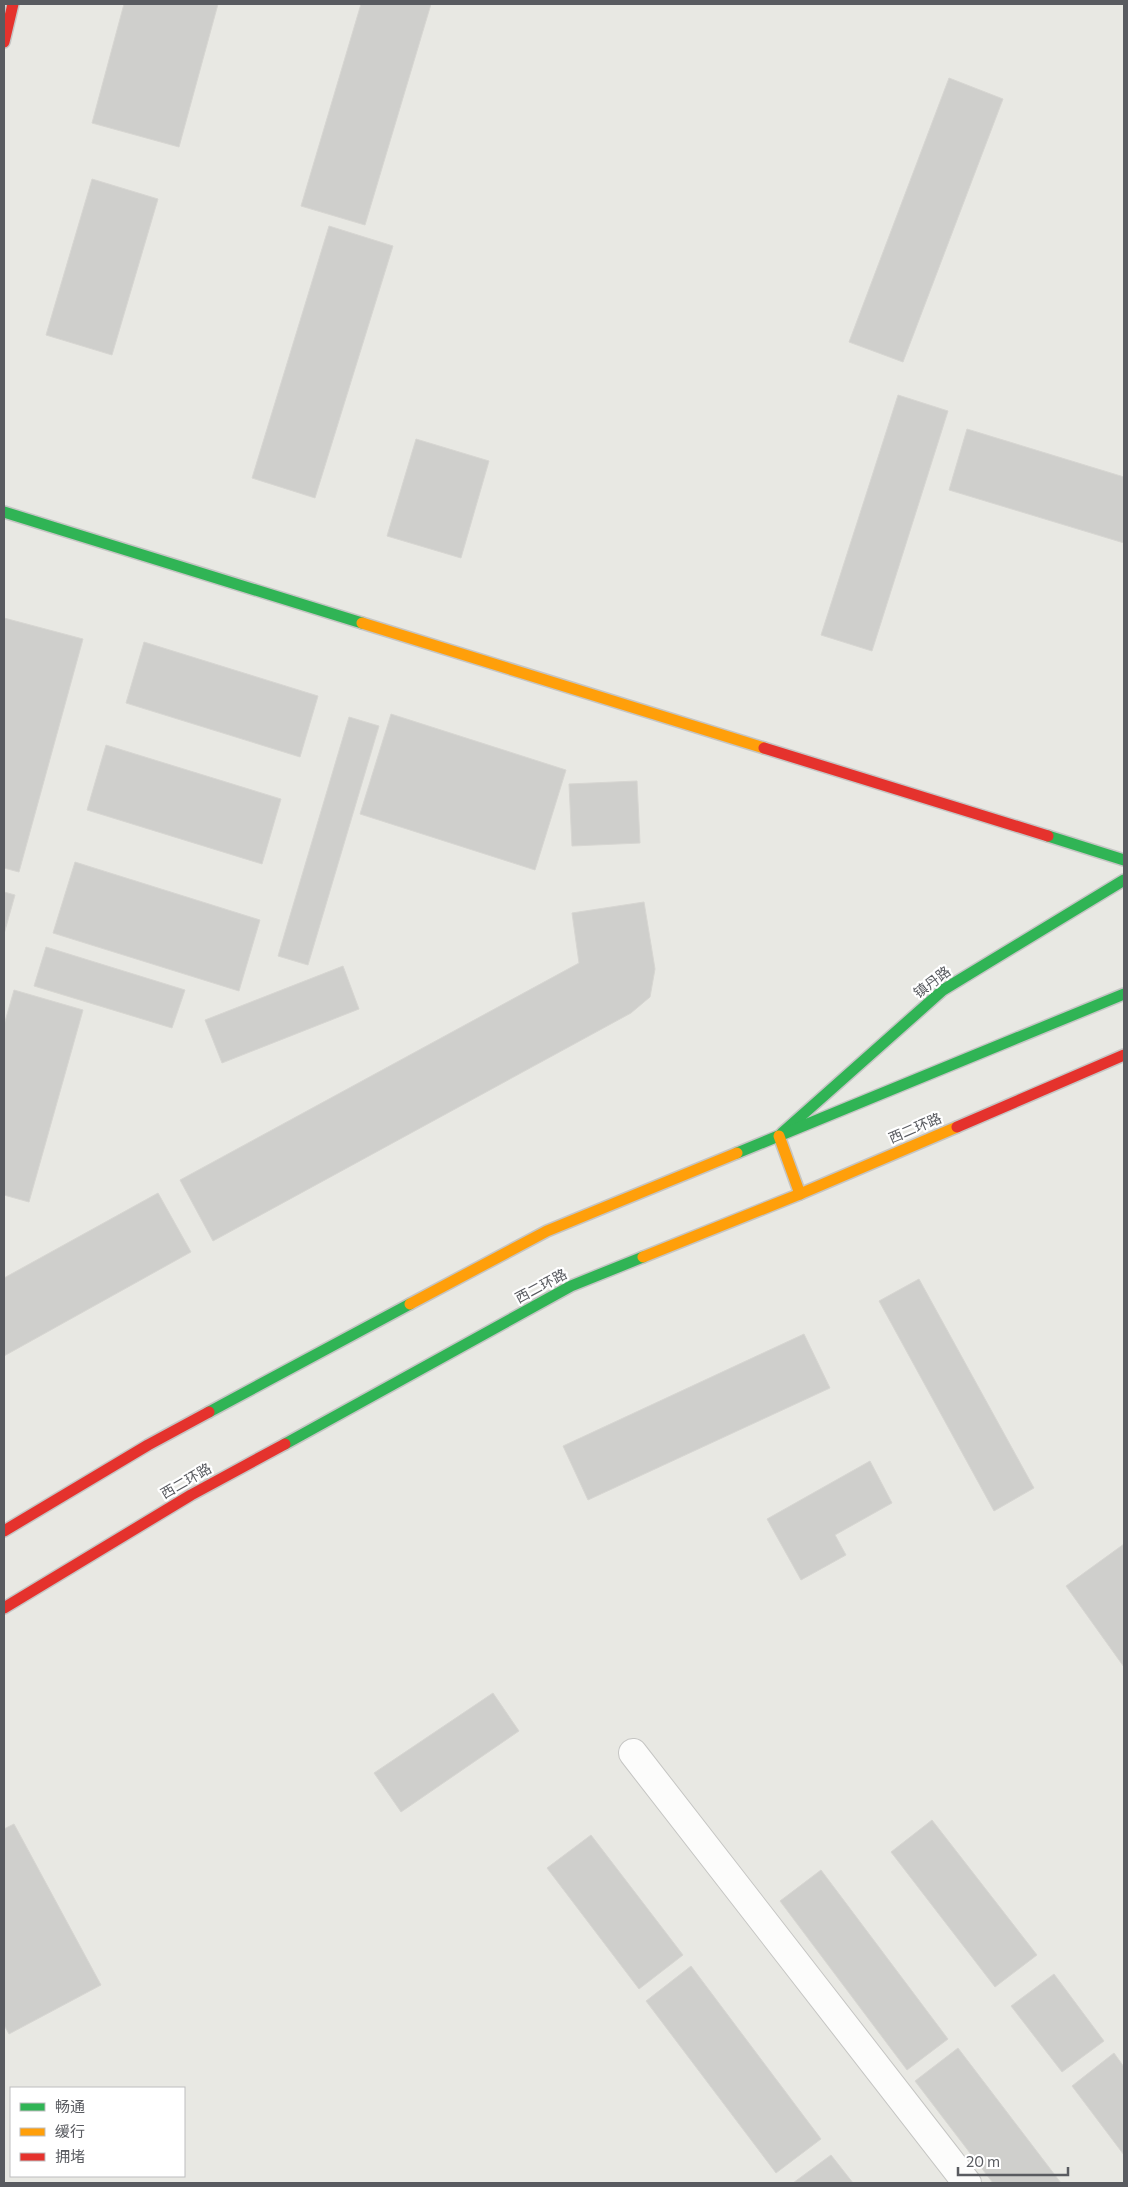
<svg xmlns="http://www.w3.org/2000/svg" width="1128" height="2187" font-family="Commissioner,'Noto Sans SC',sans-serif">
	<rect width="100%" height="100%" fill="#e8e8e3"/>
	<g fill="#cfcfcc" stroke="#d7d6d2">
		<path d="M 124,4 L 218,4 L 179,147 L 92,123 Z"/>
		<path d="M 361,4 L 431,4 L 365,225 L 301,206 Z"/>
		<path d="M 949,78 L 1003,99 L 903,362 L 849,342 Z"/>
		<path d="M 92,179 L 158,199 L 112,355 L 46,335 Z"/>
		<path d="M 329,226 L 393,246 L 315,498 L 252,478 Z"/>
		<path d="M 898,395 L 948,411 L 872,651 L 821,635 Z"/>
		<path d="M 967,429 L 1124,477 L 1124,543 L 949,490 Z"/>
		<path d="M 416,439 L 489,461 L 461,558 L 387,536 Z"/>
		<path d="M 4,618 L 83,639 L 19,872 L 4,868 Z"/>
		<path d="M 144,642 L 318,696 L 300,757 L 126,703 Z"/>
		<path d="M 391,714 L 566,770 L 535,870 L 360,814 Z"/>
		<path d="M 349,717 L 379,726 L 308,965 L 278,956 Z"/>
		<path d="M 106,745 L 281,799 L 262,864 L 87,810 Z"/>
		<path d="M 637,781 L 640,843 L 572,846 L 569,784 Z"/>
		<path d="M 75,862 L 260,920 L 239,991 L 53,933 Z"/>
		<path d="M 4,892 L 15,895 L 4,934 Z"/>
		<path d="M 644,902 L 655,969 L 650,997 L 631,1013 L 213,1241 L 180,1180 L 579,963 L 572,913 Z"/>
		<path d="M 46,947 L 185,990 L 172,1028 L 34,986 Z"/>
		<path d="M 343,966 L 359,1009 L 222,1063 L 205,1020 Z"/>
		<path d="M 14,990 L 83,1010 L 29,1202 L 4,1195 L 4,1025 Z"/>
		<path d="M 158,1193 L 191,1252 L 4,1356 L 4,1278 Z"/>
		<path d="M 919,1279 L 1034,1488 L 994,1511 L 879,1301 Z"/>
		<path d="M 804,1334 L 830,1388 L 588,1500 L 563,1446 Z"/>
		<path d="M 870,1461 L 892,1503 L 835,1535 L 846,1555 L 801,1580 L 767,1519 Z"/>
		<path d="M 1124,1544 L 1124,1667 L 1066,1586 Z"/>
		<path d="M 493,1693 L 519,1731 L 401,1812 L 374,1773 Z"/>
		<path d="M 932,1820 L 1037,1955 L 995,1987 L 891,1852 Z"/>
		<path d="M 14,1824 L 101,1985 L 9,2034 L 4,2025 L 4,1829 Z"/>
		<path d="M 591,1835 L 683,1955 L 639,1989 L 547,1868 Z"/>
		<path d="M 821,1870 L 948,2039 L 907,2070 L 780,1901 Z"/>
		<path d="M 691,1966 L 821,2139 L 776,2173 L 646,2001 Z"/>
		<path d="M 1054,1974 L 1104,2041 L 1062,2072 L 1011,2006 Z"/>
		<path d="M 958,2048 L 1061,2183 L 993,2183 L 915,2081 Z"/>
		<path d="M 1114,2053 L 1124,2067 L 1124,2155 L 1072,2086 Z"/>
		<path d="M 831,2155 L 853,2183 L 793,2183 Z"/>
	</g>
	<g fill="none" stroke-linecap="round" stroke-linejoin="round">
		<defs>
			<path id="street" d="M 633,1753 L 967,2183"/>
			<g id="fast">
				<path d="M 4,512 L 362,623"/>
				<path d="M 1048,836 L 1124,860"/>
				<path d="M 782,1133 L 943,990 L 1124,880"/>
				<path d="M 737,1153 L 1124,994"/>
				<path d="M 209,1412 L 410,1304"/>
				<path d="M 285,1444 L 571,1286 L 643,1257"/>
			</g>
			<g id="slow">
				<path d="M 362,623 L 764,748"/>
				<path d="M 779,1136 L 800,1194"/>
				<path d="M 643,1257 L 800,1194 L 957,1127"/>
				<path d="M 410,1304 L 547,1231 L 737,1153"/>
			</g>
			<g id="jam">
				<path d="M 4,42 L 13,4"/>
				<path d="M 764,748 L 1048,836"/>
				<path d="M 957,1127 L 1124,1055"/>
				<path d="M 4,1531 L 148,1445 L 209,1412"/>
				<path d="M 4,1608 L 191,1495 L 285,1444"/>
			</g>
		</defs>
		<use href="#street" stroke="#c5c5c3" stroke-width="30"/>
		<use href="#fast" stroke="#c5c5c4" stroke-width="14"/>
		<use href="#slow" stroke="#c5c5c4" stroke-width="14"/>
		<use href="#jam" stroke="#c5c5c4" stroke-width="14"/>
		<use href="#street" stroke="#fcfcfb" stroke-width="28"/>
		<use href="#fast" stroke="#30b455" stroke-width="11"/>
		<use href="#slow" stroke="#ff9f0a" stroke-width="11"/>
		<use href="#jam" stroke="#e5322d" stroke-width="11"/>
	</g>
	<g text-anchor="middle" stroke-width="4.5" stroke-linejoin="round" paint-order="stroke">
		<g font-size="14" fill="#595b60" stroke="#fff">
			<text transform="translate(932 982) rotate(-37)" y="5">镇丹路</text>
			<text transform="translate(915 1128) rotate(-23)" y="5">西二环路</text>
			<text transform="translate(541 1286) rotate(-28)" y="5">西二环路</text>
			<text transform="translate(186 1481) rotate(-30)" y="5">西二环路</text>
		</g>
	</g>
	<rect width="1128" height="2187" fill="none" stroke="#595b60" stroke-width="10"/>
	<rect x="10" y="2087" width="175" height="90" fill="#ffffff" stroke="#bdbdbf"/>
	<rect x="20" y="2103" width="25" height="8" fill="#30b455" stroke="#bdbdbf"/>
	<text x="55" y="2112" font-size="15" fill="#595b60">畅通</text>
	<rect x="20" y="2128" width="25" height="8" fill="#ff9f0a" stroke="#bdbdbf"/>
	<text x="55" y="2137" font-size="15" fill="#595b60">缓行</text>
	<rect x="20" y="2153" width="25" height="8" fill="#e5322d" stroke="#bdbdbf"/>
	<text x="55" y="2162" font-size="15" fill="#595b60">拥堵</text>
	<path d="M958 2167v8h110v-8" fill="none" stroke="#595b60" stroke-width="2.5"/>
	<text x="966" y="2167" font-size="15" fill="#595b60" stroke="#ffffff" stroke-width="4" paint-order="stroke">20 m</text>
</svg>
